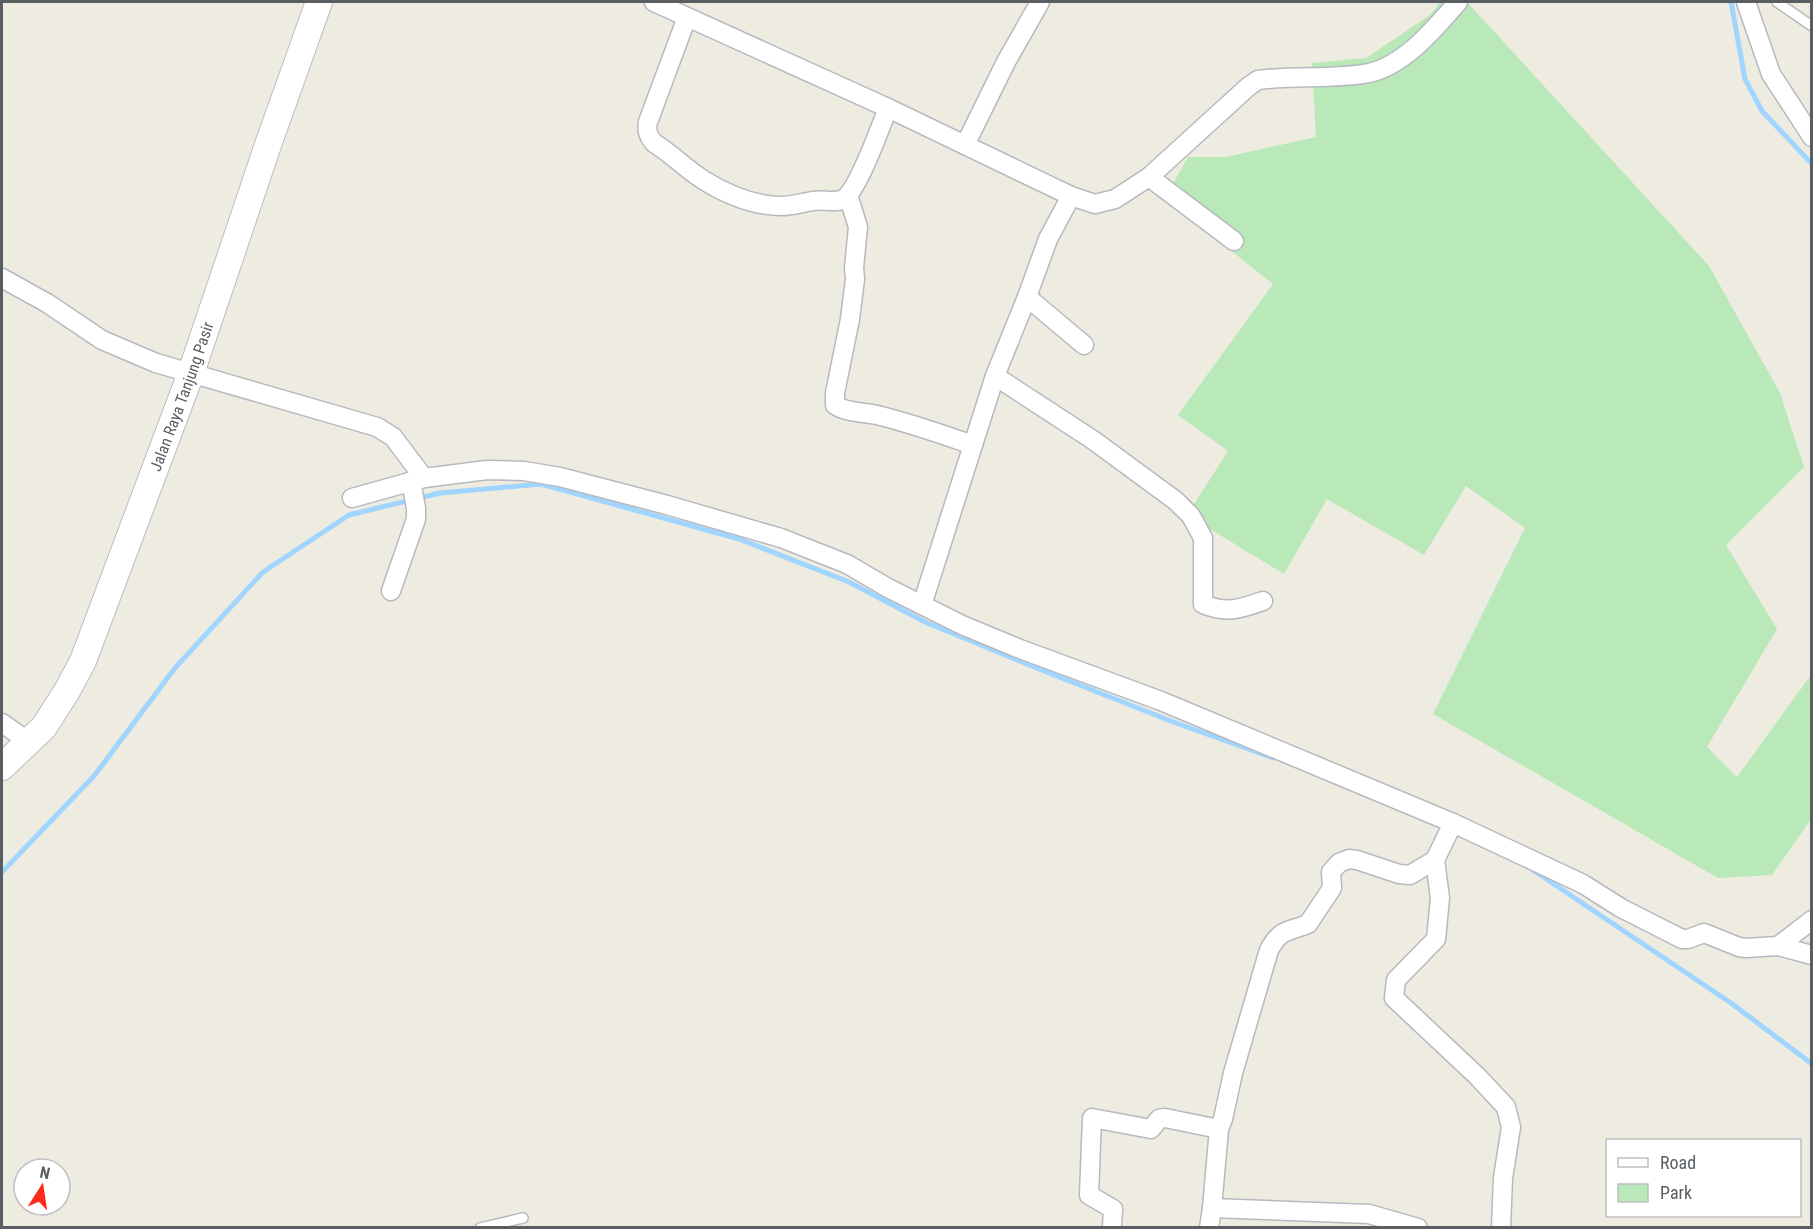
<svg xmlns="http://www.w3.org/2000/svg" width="1813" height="1229" font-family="'Roboto Condensed',sans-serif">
	<rect width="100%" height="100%" fill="#eeebe0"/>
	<path fill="#b9e9b9" d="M 1440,2 L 1467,2 L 1709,266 L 1780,393 L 1804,467 L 1726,545 L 1777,629 L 1707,747 L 1737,777 L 1811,675 L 1811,819 L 1772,875 L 1718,878 L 1433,714 L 1525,528 L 1466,486 L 1424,555 L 1327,499 L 1284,574 L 1187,515 L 1228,451 L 1178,415 L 1273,284 L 1165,198 L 1188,157 L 1226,157 L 1316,137 L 1312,63 L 1366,58 L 1430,15 Z"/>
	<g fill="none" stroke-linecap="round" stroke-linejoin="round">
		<g stroke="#9fd5ff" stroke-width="5">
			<path d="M 1731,2 L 1745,79 L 1762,111 L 1812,164"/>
			<path d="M 1533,870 L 1731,1003 L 1812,1064"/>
			<path d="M 2,872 L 94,776 L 175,668 L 263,572 L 349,515 L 440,493 L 541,484 L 739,539 L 849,582 L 925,622 L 1044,671 L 1176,723 L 1274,758"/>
		</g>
		<defs>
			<g id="lane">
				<path d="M 1777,2 L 1812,26"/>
				<path d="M 480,1228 L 523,1218"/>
			</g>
			<g id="street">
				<path d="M 654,2 L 888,108 L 1071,196 L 1095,204 L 1115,199 L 1149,177 L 1249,86 L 1258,80 C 1295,75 1333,80 1369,73 C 1405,65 1435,28 1458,2"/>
				<path d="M 1746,2 L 1771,74 L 1812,137"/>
				<path d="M 687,17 L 648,122 C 646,130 648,136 654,143 C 672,154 687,170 705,181 C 728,195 755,206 782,206 C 793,206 803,202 814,201 C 823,199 837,204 845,198 C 859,187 880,128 888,108"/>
				<path d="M 965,145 L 1006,62 L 1040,2"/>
				<path d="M 1149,177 L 1234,241"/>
				<path d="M 848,195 L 858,227 L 854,268 L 855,279 L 850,319 L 835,393 L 835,405 C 847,413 863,412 877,415 C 910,423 941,434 973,445"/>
				<path d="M 2,278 L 47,303 L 102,340 L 156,363 L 377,427 L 393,437 L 424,478"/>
				<path d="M 1027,297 L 1084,345"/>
				<path d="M 995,376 L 1093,440 L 1176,501 L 1191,516 L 1203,538 L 1203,604 C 1227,614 1240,609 1263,601"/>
				<path d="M 352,498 L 424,478 L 487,470 L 524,471 L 560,477 L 667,505 L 781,538 L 847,564 L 888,588 L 962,625 L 1020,649 L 1161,701 L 1453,823 L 1583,884 L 1621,908 L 1682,939 L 1688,939 L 1704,933 L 1739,947 L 1746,948 L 1778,946 L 1812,955"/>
				<path d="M 391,591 L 416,519 L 416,508 L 411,481"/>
				<path d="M 922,605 L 995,376 L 1027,297 L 1048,239 L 1071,196"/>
				<path d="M 2,723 L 29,742"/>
				<path d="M 1435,860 L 1440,898 L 1436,939 L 1396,980 L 1394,998 L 1477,1076 L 1506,1107 L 1511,1127 L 1503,1178 L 1501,1228"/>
				<path d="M 1778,946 L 1812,920"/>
				<path d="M 1212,1208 L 1369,1214 L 1418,1228"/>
				<path d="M 1112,1228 L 1113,1209 L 1089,1195 L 1092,1118 L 1151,1129 L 1159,1119 L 1165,1118 L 1219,1129"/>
				<path d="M 1209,1228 L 1212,1208 L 1219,1129 L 1223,1119 L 1233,1073 L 1269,950 C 1281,928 1288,932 1308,924 L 1332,888 L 1331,872 L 1339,863 L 1349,859 L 1357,860 L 1399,874 L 1410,875 L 1435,860 L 1453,823"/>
			</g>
			<g id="secondary">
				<path id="s1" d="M 2,767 L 44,727 L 67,691 L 83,661 L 191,373 L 269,142 L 319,2"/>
			</g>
		</defs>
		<use href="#lane" stroke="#b6b9bf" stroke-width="12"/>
		<use href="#street" stroke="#b6b9bf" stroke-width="21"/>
		<use href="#secondary" stroke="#b9bdc4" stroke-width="28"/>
		<use href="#lane" stroke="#fff" stroke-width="9"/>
		<use href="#street" stroke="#fff" stroke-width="18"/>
		<use href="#secondary" stroke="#fff" stroke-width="26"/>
	</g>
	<g text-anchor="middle" stroke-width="4.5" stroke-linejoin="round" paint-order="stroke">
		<g font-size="16" fill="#595e63" stroke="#fff">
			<text dy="6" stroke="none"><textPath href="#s1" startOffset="417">Jalan Raya Tanjung Pasir</textPath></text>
		</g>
	</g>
	<rect width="1813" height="1229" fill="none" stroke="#595e63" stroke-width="6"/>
	<rect x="1606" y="1139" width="195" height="78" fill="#ffffff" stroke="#bdbfc1" stroke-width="1.5"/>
	<rect x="1618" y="1158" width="30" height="9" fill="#ffffff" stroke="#bdbfc1" stroke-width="1.5"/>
	<text x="1660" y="1169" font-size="18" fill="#595e63">Road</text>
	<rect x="1618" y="1184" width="30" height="18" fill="#b9e9b9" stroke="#bdbfc1" stroke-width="1.5"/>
	<text x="1660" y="1199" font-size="18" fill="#595e63">Park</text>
	<g transform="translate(42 1187) rotate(12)"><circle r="28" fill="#ffffff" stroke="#bdbfc1" stroke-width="1.5"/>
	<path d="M0-4.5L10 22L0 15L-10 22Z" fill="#fc2a18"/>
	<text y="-9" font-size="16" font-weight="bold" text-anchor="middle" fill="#595e63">N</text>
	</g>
</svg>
